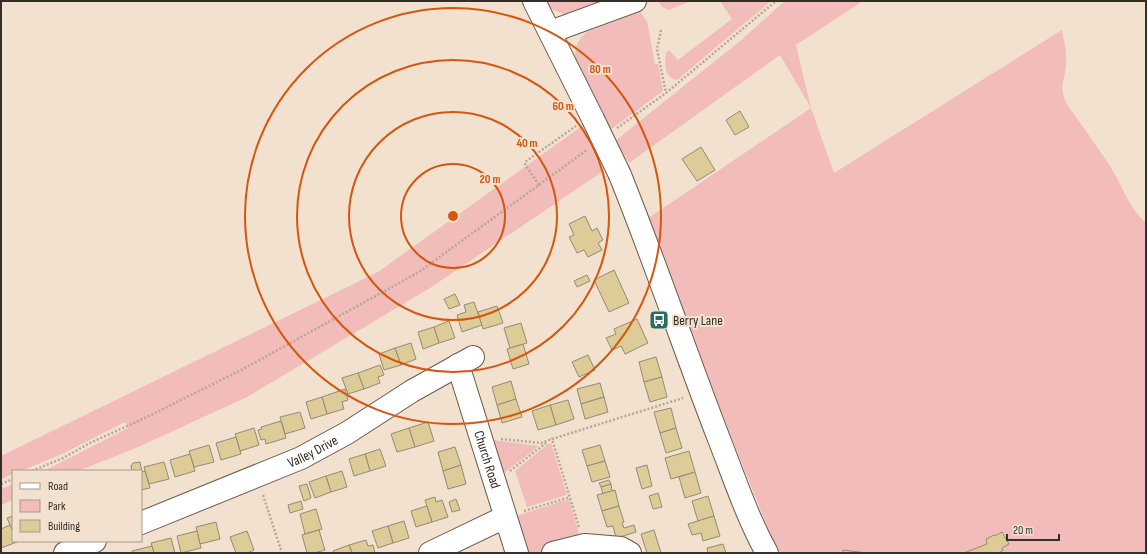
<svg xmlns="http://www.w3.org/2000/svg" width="1147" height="554" font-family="'Sofia Sans Condensed',sans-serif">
	<rect width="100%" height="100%" fill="#f3e1cf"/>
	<g fill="#f1bcb9">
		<path d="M 546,1 L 601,1 L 564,14 L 551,9 Z"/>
		<path d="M 658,1 L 691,1 L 669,10 L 662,7 Z"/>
		<path d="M 720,1 L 771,1 L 677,80 C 663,78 665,64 666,53 L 669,50 L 678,60 L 732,19 Z"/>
		<path d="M 785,1 L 863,1 L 796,45 L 811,108 L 834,173 L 1062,30 C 1064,41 1067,51 1066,62 C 1066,79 1058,84 1066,103 C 1081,124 1096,145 1110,166 C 1122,185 1129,208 1146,223 L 1146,553 L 781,553 L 773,541 L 705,371 L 647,219 L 811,108 L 780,55 L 629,163 L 615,141 L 739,42 Z"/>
		<path d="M 640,12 L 647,21 L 655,64 L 658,64 L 663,91 L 610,130 L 575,58 C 575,46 578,39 587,32 Z"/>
		<path d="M 582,126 L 602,172 L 430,288 L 247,397 L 136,448 L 78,471 L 44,471 L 128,428 L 125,422 L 62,454 L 21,471 L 13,471 L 13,474 L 1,479 L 1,456 L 378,272 Z"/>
		<path d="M 493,440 L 539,446 L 503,474 Z"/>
		<path d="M 551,443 L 567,495 L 527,507 L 515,471 L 548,444 Z"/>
		<path d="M 13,484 L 13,500 L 1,505 L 1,489 Z"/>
		<path d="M 569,499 L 581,540 L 540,553 L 527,552 L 516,516 Z"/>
	</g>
	<g fill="#ddcc97" stroke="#928b76">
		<path d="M 740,111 L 749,127 L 735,135 L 726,120 Z"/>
		<path d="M 701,147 L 715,170 L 697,181 L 682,159 Z"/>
		<path d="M 585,216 L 592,231 L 597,228 L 603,240 L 598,243 L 602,250 L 588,257 L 584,250 L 577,253 L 569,237 L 574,235 L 569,224 Z"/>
		<path d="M 614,270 L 629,303 L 609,312 L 594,280 Z"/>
		<path d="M 587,275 L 590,281 L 577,287 L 574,281 Z"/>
		<path d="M 455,294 L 460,305 L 449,309 L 444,299 Z"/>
		<path d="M 474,302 L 482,325 L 462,332 L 457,315 L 466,312 L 464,305 Z"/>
		<path d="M 497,306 L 503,323 L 483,329 L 478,312 Z"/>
		<path d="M 637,319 L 648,343 L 625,354 L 621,346 L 612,350 L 606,338 L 616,334 L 614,329 Z"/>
		<path d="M 449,321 L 455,338 L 439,343 L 434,327 Z"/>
		<path d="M 521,323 L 527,343 L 510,348 L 504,328 Z"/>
		<path d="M 434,327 L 439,343 L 423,349 L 418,332 Z"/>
		<path d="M 411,343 L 416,359 L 401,365 L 395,348 Z"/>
		<path d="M 523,344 L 529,364 L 513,369 L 507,349 Z"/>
		<path d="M 395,348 L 401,365 L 384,370 L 379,354 Z"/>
		<path d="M 588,355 L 595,370 L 579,377 L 572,362 Z"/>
		<path d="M 656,357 L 662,377 L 644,382 L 639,362 Z"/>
		<path d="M 380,365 L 384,375 L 378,377 L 380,383 L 364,389 L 358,373 Z"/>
		<path d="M 358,373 L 364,389 L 348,394 L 342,378 Z"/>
		<path d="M 662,377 L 667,397 L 650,402 L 644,382 Z"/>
		<path d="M 511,381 L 516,399 L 497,405 L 492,387 Z"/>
		<path d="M 600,383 L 604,397 L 581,404 L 577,389 Z"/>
		<path d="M 345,389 L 348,400 L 342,402 L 344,409 L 327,414 L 322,397 Z"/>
		<path d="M 322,397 L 327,414 L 311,419 L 306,402 Z"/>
		<path d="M 604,397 L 608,412 L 585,419 L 581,404 Z"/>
		<path d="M 516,399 L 522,417 L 502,423 L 497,405 Z"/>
		<path d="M 568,400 L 574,419 L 556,425 L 550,405 Z"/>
		<path d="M 550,405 L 556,425 L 538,430 L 532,411 Z"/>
		<path d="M 671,408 L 676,428 L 660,433 L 654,412 Z"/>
		<path d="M 300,412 L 305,428 L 285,434 L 280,417 Z"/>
		<path d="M 281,421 L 286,438 L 266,444 L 265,439 L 261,440 L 258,430 L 262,429 L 261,427 Z"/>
		<path d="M 428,422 L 434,441 L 415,447 L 409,428 Z"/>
		<path d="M 254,428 L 259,445 L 240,451 L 235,434 Z"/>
		<path d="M 409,428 L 415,447 L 397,452 L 391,434 Z"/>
		<path d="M 676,428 L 682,448 L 666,453 L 660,433 Z"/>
		<path d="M 236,437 L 241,454 L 221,460 L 216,443 Z"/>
		<path d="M 209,445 L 214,462 L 194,467 L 189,451 Z"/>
		<path d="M 600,445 L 605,461 L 587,466 L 582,450 Z"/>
		<path d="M 455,447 L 461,465 L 443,471 L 438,452 Z"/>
		<path d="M 380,449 L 386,466 L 370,471 L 365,454 Z"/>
		<path d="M 689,451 L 695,472 L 671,479 L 665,458 Z"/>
		<path d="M 190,454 L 195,471 L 175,477 L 170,460 Z"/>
		<path d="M 365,454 L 370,471 L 354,476 L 349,459 Z"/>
		<path d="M 605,461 L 610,477 L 592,482 L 587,466 Z"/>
		<path d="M 140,462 L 142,472 L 145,471 L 150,488 L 141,490 L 141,471 L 132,471 L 131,466 L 133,463 Z"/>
		<path d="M 164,462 L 169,479 L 149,484 L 144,467 Z"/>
		<path d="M 461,465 L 466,484 L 448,489 L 443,471 Z"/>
		<path d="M 647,465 L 652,486 L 642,489 L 636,468 Z"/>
		<path d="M 342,471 L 347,487 L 331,492 L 326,476 Z"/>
		<path d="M 695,472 L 701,493 L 685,498 L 679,477 Z"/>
		<path d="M 326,476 L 331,492 L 315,498 L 309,482 Z"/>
		<path d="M 609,480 L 611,484 L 601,487 L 599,483 Z"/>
		<path d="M 307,484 L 311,498 L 304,501 L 299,486 Z"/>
		<path d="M 611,484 L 612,491 L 603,494 L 601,487 Z"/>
		<path d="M 615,490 L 619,506 L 602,511 L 597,495 Z"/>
		<path d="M 658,493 L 662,507 L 653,509 L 649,496 Z"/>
		<path d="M 708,496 L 714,516 L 698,521 L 692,501 Z"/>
		<path d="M 435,497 L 436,502 L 442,500 L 448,517 L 432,522 L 425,500 Z"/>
		<path d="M 456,499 L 460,510 L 452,512 L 449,502 Z"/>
		<path d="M 301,501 L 303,509 L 290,513 L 288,505 Z"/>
		<path d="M 427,506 L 432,522 L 416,527 L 411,511 Z"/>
		<path d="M 619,506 L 624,522 L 622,523 L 624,528 L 634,525 L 636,532 L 616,538 L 613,526 L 607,527 L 602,511 Z"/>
		<path d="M 316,509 L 322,529 L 305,534 L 300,514 Z"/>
		<path d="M 13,516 L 13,532 L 7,518 Z"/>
		<path d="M 714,516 L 720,536 L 703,541 L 701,533 L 692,535 L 688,524 Z"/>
		<path d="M 404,521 L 409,538 L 393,543 L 388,526 Z"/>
		<path d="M 216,522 L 220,539 L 200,544 L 196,527 Z"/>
		<path d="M 10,525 L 13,532 L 13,541 L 17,542 L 1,548 L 1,529 Z"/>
		<path d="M 388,526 L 393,543 L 378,548 L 372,531 Z"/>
		<path d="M 319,530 L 325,550 L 314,553 L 307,553 L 302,535 Z"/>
		<path d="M 654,530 L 661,553 L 647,553 L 641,534 Z"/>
		<path d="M 197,531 L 201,548 L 181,553 L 177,536 Z"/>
		<path d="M 247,531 L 254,550 L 247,553 L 236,553 L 230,537 Z"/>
		<path d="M 1002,532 L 1009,544 L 1002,548 L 1003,550 L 999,553 L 964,553 L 987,544 L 986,539 L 994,535 L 995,536 Z"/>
		<path d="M 171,538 L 175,553 L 154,553 L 151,543 Z"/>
		<path d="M 366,540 L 368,546 L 373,545 L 375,553 L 352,553 L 349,545 Z"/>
		<path d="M 723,544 L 726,553 L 708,553 L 707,548 Z"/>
		<path d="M 349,545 L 352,553 L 334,553 L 333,551 Z"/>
		<path d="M 152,546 L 154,553 L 132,553 L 132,551 Z"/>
		<path d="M 843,550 L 867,553 L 843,553 Z"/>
	</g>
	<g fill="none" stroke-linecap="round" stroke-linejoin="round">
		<defs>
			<g id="minor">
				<path d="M 534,1 L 593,119"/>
				<path d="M 550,32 L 635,1"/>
				<path d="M 620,175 C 655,262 685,351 719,439 C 734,477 747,517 767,553"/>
				<path id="s1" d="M 458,365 L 517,553"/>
				<path id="s2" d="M 141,523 L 301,458 L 347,433 L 412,391 L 473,357"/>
				<path d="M 65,553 L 95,541"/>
				<path d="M 430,553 L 505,517"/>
				<path d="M 553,553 L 585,545 L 621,548 L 630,553"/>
			</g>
		</defs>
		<use href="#minor" stroke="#695a4a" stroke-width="24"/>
		<g stroke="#b5a799" stroke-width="2.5" stroke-dasharray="2 2" stroke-linecap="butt">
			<path d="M 661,30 L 657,49 L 666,93"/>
			<path d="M 617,128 L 666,93 L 776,1"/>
			<path d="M 539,185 L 525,164 L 525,162 L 576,126"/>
			<path d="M 501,439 L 541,443 L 552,439"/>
			<path d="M 32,471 L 63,458 L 90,443 L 147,417 L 245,368 L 419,272 L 587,150"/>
			<path d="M 510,471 L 546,443"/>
			<path d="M 1,484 L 13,479"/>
			<path d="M 263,495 L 282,553"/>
			<path d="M 524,511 L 570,497"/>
			<path d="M 579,527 L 552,439 L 683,398"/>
		</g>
		<use href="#minor" stroke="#fff" stroke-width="22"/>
		<defs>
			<path id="minor-bridge" d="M 593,119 L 620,175"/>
		</defs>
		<use href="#minor-bridge" stroke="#695a4a" stroke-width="24" stroke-linecap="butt"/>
		<use href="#minor-bridge" stroke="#fff" stroke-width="22"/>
	</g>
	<g fill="none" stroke="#d6550f" stroke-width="2">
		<circle cx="453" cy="216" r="52"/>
		<circle cx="453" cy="216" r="104"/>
		<circle cx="453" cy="216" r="156"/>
		<circle cx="453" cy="216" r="208"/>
	</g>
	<defs>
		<symbol id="bus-square" viewBox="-11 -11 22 22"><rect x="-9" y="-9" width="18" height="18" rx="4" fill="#256f69" stroke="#f3e1cf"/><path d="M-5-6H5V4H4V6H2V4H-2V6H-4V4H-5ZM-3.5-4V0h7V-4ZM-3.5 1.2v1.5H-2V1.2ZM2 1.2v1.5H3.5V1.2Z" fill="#fff"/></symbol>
	</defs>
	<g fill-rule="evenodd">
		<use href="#bus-square" x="648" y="309" width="22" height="22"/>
	</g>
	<g text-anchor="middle" stroke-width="4" stroke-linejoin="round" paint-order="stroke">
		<g font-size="14" fill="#342e27" stroke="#f3e1cf" text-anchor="start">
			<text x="673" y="325">Berry Lane</text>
		</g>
		<g font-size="14" fill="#342e27" stroke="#f3e1cf">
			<text dy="5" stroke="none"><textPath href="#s2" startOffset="186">Valley Drive</textPath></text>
			<text dy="5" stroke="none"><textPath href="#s1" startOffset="99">Church Road</textPath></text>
		</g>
	</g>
	<circle cx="453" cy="216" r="6" fill="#d6550f" stroke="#f3e1cf" stroke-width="2"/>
	<g font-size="12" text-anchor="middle" font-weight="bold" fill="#d6550f" stroke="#f3e1cf" stroke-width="4" stroke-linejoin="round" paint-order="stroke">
		<text x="600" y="73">80 m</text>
		<text x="563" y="110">60 m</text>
		<text x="527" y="147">40 m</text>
		<text x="490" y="183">20 m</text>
	</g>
	<rect width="1147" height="554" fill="none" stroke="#342e27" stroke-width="4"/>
	<rect x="12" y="470" width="130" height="72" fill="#f3e1cf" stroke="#a7998c"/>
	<rect x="20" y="483" width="20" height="6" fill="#ffffff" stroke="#a7998c"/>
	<text x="48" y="490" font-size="12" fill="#342e27">Road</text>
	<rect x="20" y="500" width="20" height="12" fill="#f1bcb9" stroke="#a7998c"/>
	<text x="48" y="510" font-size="12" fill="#342e27">Park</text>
	<rect x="20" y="520" width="20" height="12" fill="#ddcc97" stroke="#a7998c"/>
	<text x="48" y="530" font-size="12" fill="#342e27">Building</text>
	<path d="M1007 534v6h52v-6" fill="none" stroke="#342e27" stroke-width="2"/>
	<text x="1013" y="534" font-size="12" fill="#342e27" stroke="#f3e1cf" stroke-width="3" paint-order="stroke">20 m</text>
</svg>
